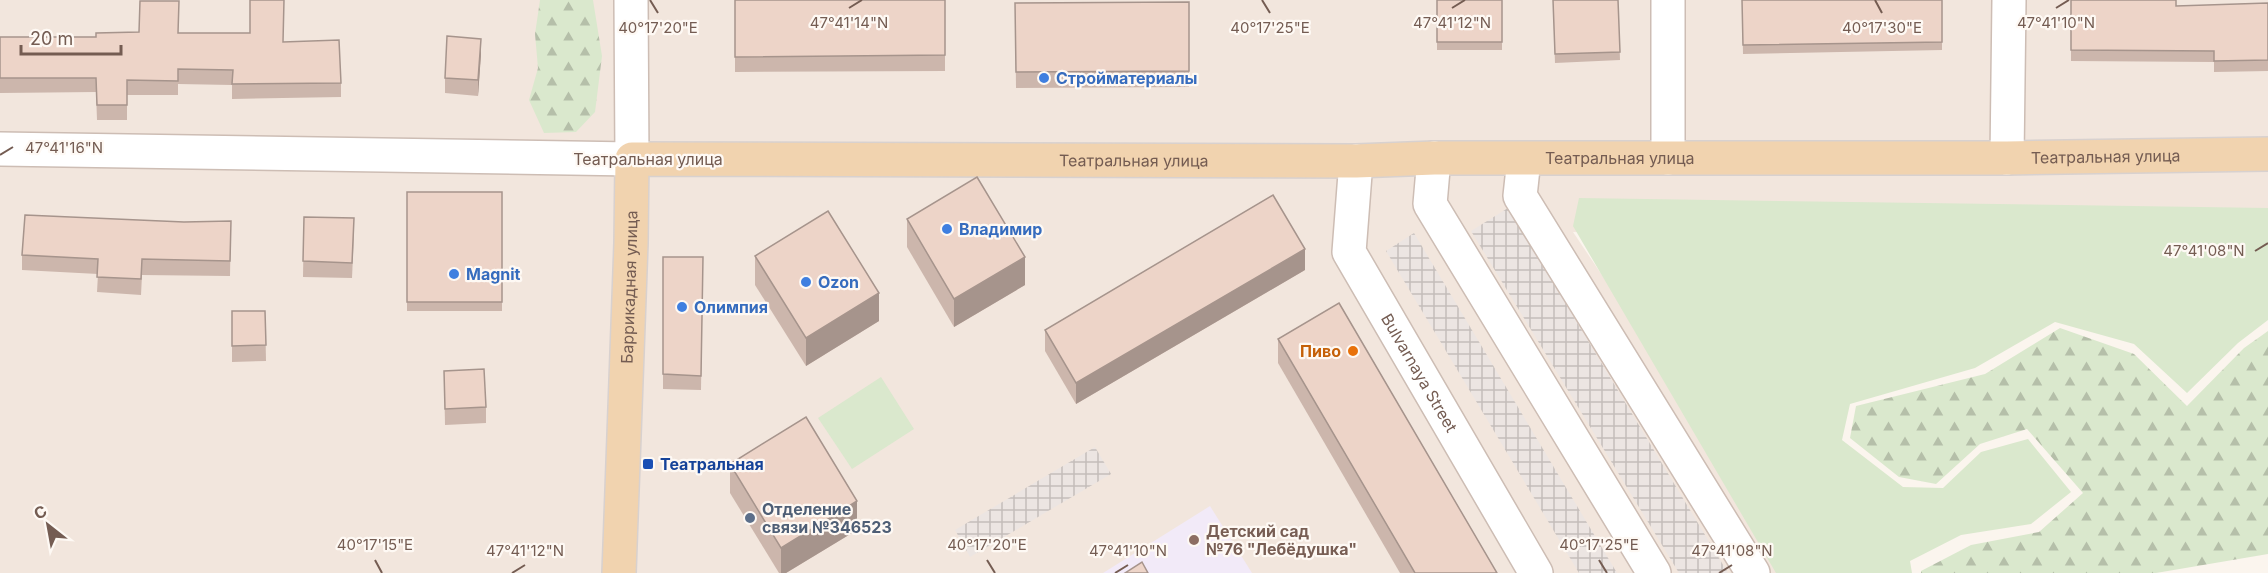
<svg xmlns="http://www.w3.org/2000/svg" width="2268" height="573" font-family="Inter,sans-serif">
	<defs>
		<pattern id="industrial-grid" width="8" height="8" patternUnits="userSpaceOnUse" patternTransform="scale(1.5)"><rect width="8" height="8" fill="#ece5e2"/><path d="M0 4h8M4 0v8" fill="none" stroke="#c4bdba"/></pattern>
		<pattern id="forest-firs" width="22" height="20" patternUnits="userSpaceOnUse" patternTransform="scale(1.5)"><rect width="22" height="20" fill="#dae8cd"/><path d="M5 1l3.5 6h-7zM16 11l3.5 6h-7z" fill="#b5bfa9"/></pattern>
	</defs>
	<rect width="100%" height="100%" fill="#fbf5ee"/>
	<path fill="#f2e6dd" d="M 0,0 L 2268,0 L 2268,245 L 1573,232 L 1802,573 L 0,573 Z"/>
	<g fill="url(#industrial-grid)">
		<path d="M 1508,208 L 1728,573 L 1679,573 L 1471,231 Z"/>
		<path d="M 1414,233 L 1617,573 L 1579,573 L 1386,251 Z"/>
		<path d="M 1095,447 L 1111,474 L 970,557 L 955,530 Z"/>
	</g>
	<path fill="#f2eaf8" d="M 1210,506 L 1252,573 L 1103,573 Z"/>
	<g fill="#dae8cd">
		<path d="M 1579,198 L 2268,208 L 2268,320 L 2238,343 L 2187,393 L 2134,344 L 2055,322 L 1975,368 L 1850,404 L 1842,440 L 1903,487 L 1943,488 L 1981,452 L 2028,439 L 2071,492 L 2031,524 L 1961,535 L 1910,561 L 1912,573 L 1776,573 L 1573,226 Z"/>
		<path d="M 881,377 L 914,429 L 852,469 L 818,418 Z"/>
	</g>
	<g fill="url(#forest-firs)">
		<path d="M 540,0 L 593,0 L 602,56 L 595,112 L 576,132 L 544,133 L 529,100 L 538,68 L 535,34 Z"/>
		<path d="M 2060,328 L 2134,354 L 2187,406 L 2244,348 L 2268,331 L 2268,554 L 2156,573 L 1921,573 L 1921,571 L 1971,545 L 2039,532 L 2083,493 L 2027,429 L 1980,444 L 1936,484 L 1899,477 L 1850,438 L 1856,406 L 1985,374 Z"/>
	</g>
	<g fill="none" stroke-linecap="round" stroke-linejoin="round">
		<defs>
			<g id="minor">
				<path d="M 1668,0 L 1668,158"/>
				<path d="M 0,149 L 632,159 L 631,0"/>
				<path d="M 1434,158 L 1430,204 L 1654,573"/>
				<path d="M 2007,158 L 2009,0"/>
				<path d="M 1524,159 L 1520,196 L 1753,573"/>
				<path id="s1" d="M 1356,161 L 1349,252 L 1536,573"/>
			</g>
			<g id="major">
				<path id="s2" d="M 619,573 L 631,243 L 632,159 L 1356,161 L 1434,158 L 2007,158 L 2268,154"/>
			</g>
		</defs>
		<use href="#minor" stroke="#cdbdb4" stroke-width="36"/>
		<use href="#major" stroke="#d8d1cf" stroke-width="36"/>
		<use href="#minor" stroke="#fff" stroke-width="33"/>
		<use href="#major" stroke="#f1d3af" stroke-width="33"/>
	</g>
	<g fill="#ccb6ac">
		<path d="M 735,0 L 945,0 L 945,71 L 735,72 Z"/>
		<rect x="1437" y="0" width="65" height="50"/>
		<path d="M 1553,0 L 1618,0 L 1620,60 L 1555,63 Z"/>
		<path d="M 1742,0 L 1942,0 L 1942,50 L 1743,54 Z"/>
		<path d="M 2071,0 L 2176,6 L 2268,3 L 2268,71 L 2214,72 L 2214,62 L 2071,61 Z"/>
		<path d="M 1189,2 L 1189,87 L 1016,88 L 1015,3 Z"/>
		<path d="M 178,33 L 283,42 L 341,83 L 341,97 L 232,99 L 232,85 L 178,84 L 178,95 L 127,95 L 127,120 L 97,120 L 96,92 L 0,93 L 0,37 L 96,37 Z"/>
		<path d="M 481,54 L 478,96 L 445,93 L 445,78 Z"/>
		<rect x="407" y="192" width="95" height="119"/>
		<path d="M 304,217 L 354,234 L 352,278 L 303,277 Z"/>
		<path d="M 907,219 L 1025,285 L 954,327 L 907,247 Z"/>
		<path d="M 231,221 L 230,276 L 142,275 L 141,295 L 97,292 L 98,274 L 22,270 L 22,255 Z"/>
		<path d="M 755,256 L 879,321 L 806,366 L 755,285 Z"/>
		<path d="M 663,257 L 703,257 L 701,390 L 663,389 Z"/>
		<path d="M 1305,270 L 1076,404 L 1045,351 L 1045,330 Z"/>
		<path d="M 232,311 L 265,311 L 266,361 L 232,362 Z"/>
		<path d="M 1278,339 L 1497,573 L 1400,573 L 1278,363 Z"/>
		<path d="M 444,371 L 486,407 L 486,423 L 445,425 Z"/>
		<path d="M 730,464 L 857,530 L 786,573 L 779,573 L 730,493 Z"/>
	</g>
	<g fill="#a6948c">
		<path d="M 481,39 L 481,54 L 478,96 L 478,80 Z"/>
		<path d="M 1305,249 L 1305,270 L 1076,404 L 1076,383 Z"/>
		<path d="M 1025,257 L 1025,285 L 954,327 L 954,299 Z"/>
		<path d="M 879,293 L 879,321 L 806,366 L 806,338 Z"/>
		<path d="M 857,501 L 857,530 L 786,573 L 781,573 L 781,548 Z"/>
	</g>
	<g fill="#edd4c8" stroke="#a6948c" stroke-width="1.5">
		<path d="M 250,0 L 284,0 L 283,42 L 339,40 L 341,83 L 232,84 L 233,70 L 178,69 L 178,81 L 127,80 L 127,105 L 97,105 L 96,78 L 0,78 L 0,37 L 96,37 L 96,33 L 139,32 L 140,1 L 179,1 L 178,33 L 250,33 Z"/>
		<path d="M 735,0 L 945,0 L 945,55 L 735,57 Z"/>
		<rect x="1437" y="0" width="65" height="42"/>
		<path d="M 1553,0 L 1618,0 L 1620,52 L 1555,54 Z"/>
		<path d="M 1742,0 L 1942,0 L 1942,42 L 1743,45 Z"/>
		<path d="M 2071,0 L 2176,0 L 2176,6 L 2268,3 L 2268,60 L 2214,61 L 2214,51 L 2071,50 Z"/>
		<path d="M 1189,2 L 1189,71 L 1016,72 L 1015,3 Z"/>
		<path d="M 447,36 L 481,39 L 478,80 L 445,78 Z"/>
		<path d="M 977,177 L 1025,257 L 954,299 L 907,219 Z"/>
		<rect x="407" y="192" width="95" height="110"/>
		<path d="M 1273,195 L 1305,249 L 1076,383 L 1045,330 Z"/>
		<path d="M 828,211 L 879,293 L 806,338 L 755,256 Z"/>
		<path d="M 25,215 L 184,222 L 231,221 L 230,261 L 142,259 L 141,279 L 97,277 L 98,259 L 22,255 Z"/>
		<path d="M 304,217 L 354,218 L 352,263 L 303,261 Z"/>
		<path d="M 663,257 L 703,257 L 701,376 L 663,374 Z"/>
		<path d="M 1339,303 L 1497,573 L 1415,573 L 1278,339 Z"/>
		<path d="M 232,311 L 265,311 L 266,345 L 232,346 Z"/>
		<path d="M 484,369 L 486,407 L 445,409 L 444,371 Z"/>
		<path d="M 806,417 L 857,501 L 781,548 L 730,464 Z"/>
		<path d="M 1142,562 L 1148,573 L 1125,573 Z"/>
	</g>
	<path fill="none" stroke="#745c52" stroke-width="2" d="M 650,0 L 658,13M 1262,0 L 1270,13M 1875,0 L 1882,13M 849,8 L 862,0M 1452,8 L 1465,0M 2056,8 L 2069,0M 0,155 L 13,147M 2255,251 L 2268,243M 375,560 L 382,573M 987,560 L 995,573M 1599,560 L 1607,573M 512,573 L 525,565M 1115,573 L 1128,565M 1719,573 L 1732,565"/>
	<g fill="#3f7fe0" stroke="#fef9f4" stroke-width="2">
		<circle cx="1044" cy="78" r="6"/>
		<circle cx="947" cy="229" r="6"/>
		<circle cx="454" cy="274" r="6"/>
		<circle cx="806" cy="282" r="6"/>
		<circle cx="682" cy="307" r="6"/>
	</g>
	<circle fill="#e8710a" stroke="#fef9f4" stroke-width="2" cx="1353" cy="351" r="6"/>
	<rect fill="#1a4fb4" stroke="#fef9f4" stroke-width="2" x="642" y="458" width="12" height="12" rx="3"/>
	<circle fill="#5c6f8a" stroke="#fef9f4" stroke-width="2" cx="750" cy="518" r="6"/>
	<circle fill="#8d6e63" stroke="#fef9f4" stroke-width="2" cx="1194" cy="540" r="6"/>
	<g text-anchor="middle" stroke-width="4.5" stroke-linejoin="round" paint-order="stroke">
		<g font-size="16" font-weight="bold" fill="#366cbe" stroke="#fef9f4" text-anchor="start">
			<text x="1056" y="84">Стройматериалы</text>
			<text x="959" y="235">Владимир</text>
			<text x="466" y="280">Magnit</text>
			<text x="818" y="288">Ozon</text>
			<text x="694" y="313">Олимпия</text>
		</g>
		<g font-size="16" fill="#745c52" stroke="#fef9f4">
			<text dy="6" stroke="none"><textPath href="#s2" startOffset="1888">Театральная улица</textPath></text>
			<text dy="6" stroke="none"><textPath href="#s2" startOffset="1402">Театральная улица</textPath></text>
			<text x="648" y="165">Театральная улица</text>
			<text dy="6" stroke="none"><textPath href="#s2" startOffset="916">Театральная улица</textPath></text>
			<text dy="6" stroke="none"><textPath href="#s2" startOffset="286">Баррикадная улица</textPath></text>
			<text dy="6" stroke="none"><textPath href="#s1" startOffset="231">Bulvarnaya Street</textPath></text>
		</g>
		<g font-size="16" font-weight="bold" fill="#c56008" stroke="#fef9f4" text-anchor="end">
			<text x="1341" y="357">Пиво</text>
		</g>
		<g font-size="16" font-weight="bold" fill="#164399" stroke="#fef9f4" text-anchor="start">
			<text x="660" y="470">Театральная</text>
		</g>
		<g font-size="16" font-weight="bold" fill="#4e5e75" stroke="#fef9f4" text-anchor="start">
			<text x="762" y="515">Отделение<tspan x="762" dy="18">связи №346523</tspan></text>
		</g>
		<g font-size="16" font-weight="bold" fill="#785e54" stroke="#fef9f4" text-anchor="start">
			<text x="1206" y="537">Детский сад<tspan x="1206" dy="18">№76 "Лебёдушка"</tspan></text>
		</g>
	</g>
	<g font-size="15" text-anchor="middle" fill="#745c52" stroke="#fef9f4" stroke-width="4.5" stroke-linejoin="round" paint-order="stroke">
		<text x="2056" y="28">47°41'10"N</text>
		<text x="849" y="28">47°41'14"N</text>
		<text x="1452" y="28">47°41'12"N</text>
		<text x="658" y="33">40°17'20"E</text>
		<text x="1270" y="33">40°17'25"E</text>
		<text x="1882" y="33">40°17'30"E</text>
		<text x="64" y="153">47°41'16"N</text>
		<text x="2204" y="256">47°41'08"N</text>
		<text x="375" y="550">40°17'15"E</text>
		<text x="987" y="550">40°17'20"E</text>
		<text x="1599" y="550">40°17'25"E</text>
		<text x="525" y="556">47°41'12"N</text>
		<text x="1128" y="556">47°41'10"N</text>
		<text x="1732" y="556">47°41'08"N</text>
	</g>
	<g transform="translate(48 525) rotate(329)" stroke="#fef9f4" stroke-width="4.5" paint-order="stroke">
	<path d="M0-4.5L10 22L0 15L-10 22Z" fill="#745c52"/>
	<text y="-9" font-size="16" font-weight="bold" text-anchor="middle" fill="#745c52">С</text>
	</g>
	<path d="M21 45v9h100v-9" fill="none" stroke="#745c52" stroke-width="3"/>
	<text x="30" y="45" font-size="18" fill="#745c52" stroke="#fef9f4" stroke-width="4.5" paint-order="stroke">20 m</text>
</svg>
